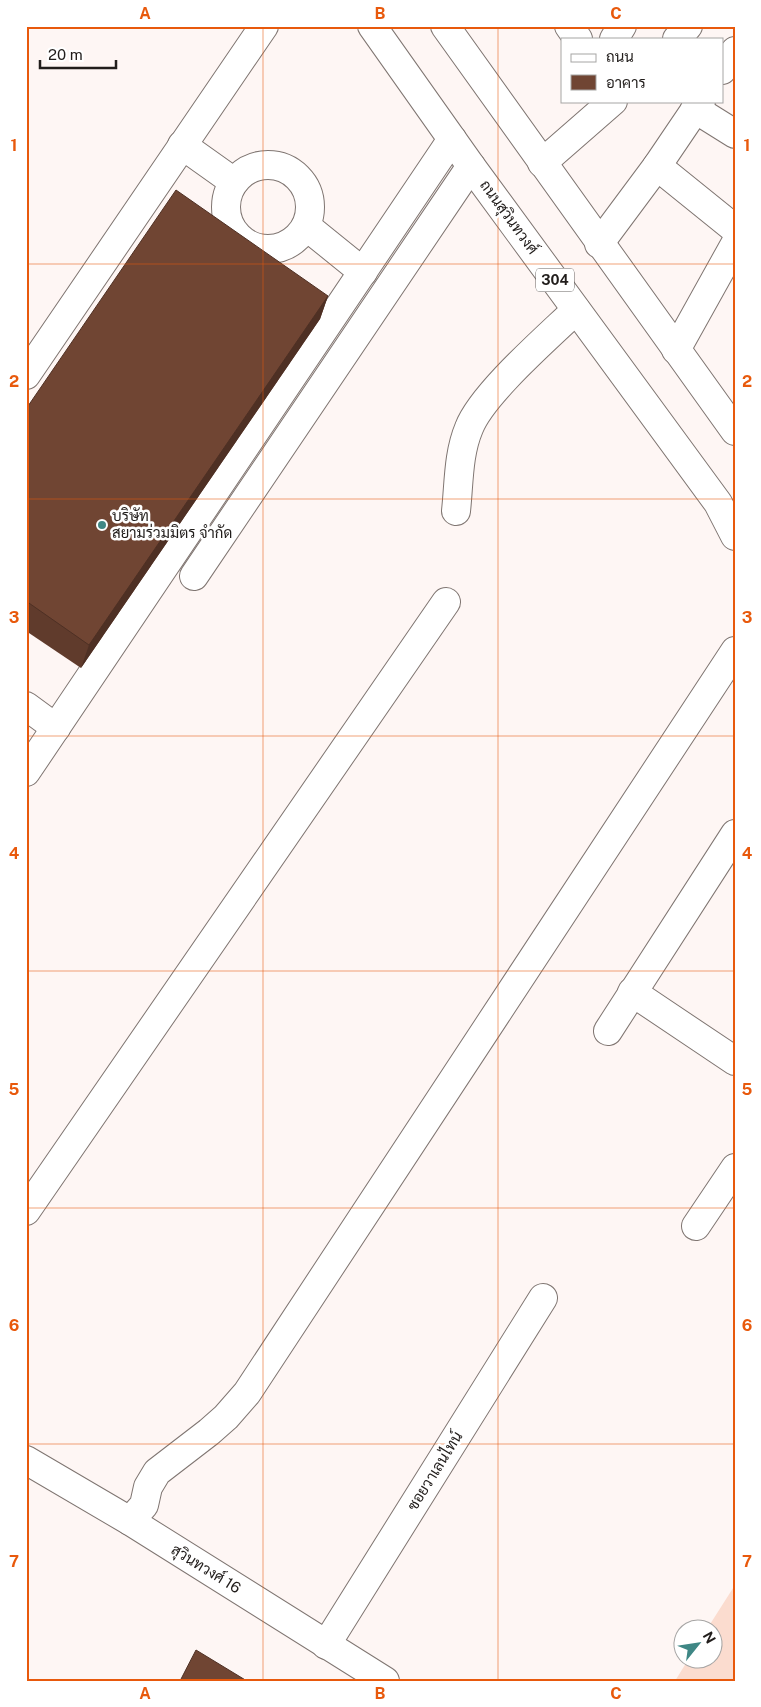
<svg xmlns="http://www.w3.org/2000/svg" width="761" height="1707" font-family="'Public Sans',Sarabun,sans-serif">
	<rect width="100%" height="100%" fill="#fef6f4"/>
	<path fill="#fbdccf" d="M 735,1585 L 735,1681 L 675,1681 L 688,1660 L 714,1660 L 714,1630 L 707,1629 Z"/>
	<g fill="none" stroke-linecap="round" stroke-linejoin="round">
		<defs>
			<g id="minor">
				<path d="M 569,26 L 578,39"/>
				<path d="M 614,39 L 622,26"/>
				<path d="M 677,39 L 688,26"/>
				<path d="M 722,70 L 735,51"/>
				<path d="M 695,109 L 735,134"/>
				<path d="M 182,145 L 234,182"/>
				<path d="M 542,163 L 613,101"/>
				<circle cx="268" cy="207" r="42"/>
				<path d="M 657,166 L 735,229"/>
				<path d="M 306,226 L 363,272"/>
				<path d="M 599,244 L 657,166 L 701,101"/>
				<path d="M 676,350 L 735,244"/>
				<path d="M 26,375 L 264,26"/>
				<path d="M 456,511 C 459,484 458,454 469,428 C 482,394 548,337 576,310"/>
				<path d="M 194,576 L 471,166"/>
				<path d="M 26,706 L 56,728"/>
				<path d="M 26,772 L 452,139"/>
				<path d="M 632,992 L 735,1061"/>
				<path d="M 608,1031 L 735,834"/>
				<path d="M 26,1211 L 446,602"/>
				<path d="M 696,1226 L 735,1168"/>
				<path d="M 26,1460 L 130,1521 L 385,1681"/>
				<path d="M 130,1521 L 144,1505 L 148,1487 L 157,1472 L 209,1432 L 226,1417 L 247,1393 L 735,651"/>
				<path d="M 326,1645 L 543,1298"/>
			</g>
			<g id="highway">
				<path d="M 372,26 L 471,166 L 718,503 L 735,536"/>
				<path d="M 445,26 L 735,431"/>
			</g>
		</defs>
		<use href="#minor" stroke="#7f7571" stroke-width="30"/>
		<use href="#highway" stroke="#7f7571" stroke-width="30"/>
		<use href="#minor" stroke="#fff" stroke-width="28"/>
		<use href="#highway" stroke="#fff" stroke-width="28"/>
	</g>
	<path fill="#603b2c" d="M 328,296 L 320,319 L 81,668 L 26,631 L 26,409 Z"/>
	<path fill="#4e3024" d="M 328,296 L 320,319 L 81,668 L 89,645 Z"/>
	<g fill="#704533" stroke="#4e3024">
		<path d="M 176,190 L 328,296 L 89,645 L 26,601 L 26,409 Z"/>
		<path d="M 196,1650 L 247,1681 L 180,1681 Z"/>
	</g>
	<path fill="none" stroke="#e8590c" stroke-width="1" stroke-opacity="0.55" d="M 263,26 L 263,1681M 498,26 L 498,1681M 26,264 L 735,264M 26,499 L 735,499M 26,736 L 735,736M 26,971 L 735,971M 26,1208 L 735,1208M 26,1444 L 735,1444"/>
	<circle fill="#3f8785" stroke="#fff" stroke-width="2" cx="102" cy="525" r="5"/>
	<g text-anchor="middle" stroke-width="5" stroke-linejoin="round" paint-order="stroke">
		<rect fill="#fff" stroke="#64615f" stroke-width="1" x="536" y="268.5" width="38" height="23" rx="4"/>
		<g font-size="14" font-weight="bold" fill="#211d1b">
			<text x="555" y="285">304</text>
		</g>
		<g font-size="15" fill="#211d1b" stroke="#fff">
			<text transform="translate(509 217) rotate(54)" y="5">ถนนสุวินทวงศ์</text>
			<text transform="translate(435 1471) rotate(-58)" y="5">ซอยวาเลนไทน์</text>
			<text transform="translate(206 1569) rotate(32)" y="5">สุวินทวงศ์ 16</text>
		</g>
		<g font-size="15" fill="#211d1b" stroke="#fff" text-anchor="start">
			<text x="112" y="521">บริษัท<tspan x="112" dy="17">สยามร่วมมิตร จำกัด</tspan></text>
		</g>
	</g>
	<rect width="761" height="1707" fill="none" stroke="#ffffff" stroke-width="55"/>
	<rect x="561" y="38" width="162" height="65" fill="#ffffff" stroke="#a6a5a4"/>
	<rect x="571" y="54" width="25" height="8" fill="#ffffff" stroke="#a6a5a4"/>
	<text x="606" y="62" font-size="15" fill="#211d1b">ถนน</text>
	<rect x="571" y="75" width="25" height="15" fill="#704533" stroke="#a6a5a4"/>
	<text x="606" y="88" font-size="15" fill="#211d1b">อาคาร</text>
	<g transform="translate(698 1644) rotate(60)"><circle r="24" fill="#ffffff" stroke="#a6a5a4"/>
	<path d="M0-4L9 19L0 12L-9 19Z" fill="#3f8785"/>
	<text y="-8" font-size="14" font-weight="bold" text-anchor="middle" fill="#211d1b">N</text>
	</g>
	<path d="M40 60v8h76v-8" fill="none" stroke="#211d1b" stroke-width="2.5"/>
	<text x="48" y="60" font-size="15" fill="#211d1b" stroke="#ffffff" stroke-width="4" paint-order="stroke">20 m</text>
	<rect x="28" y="28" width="706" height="1652" fill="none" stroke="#e8590c" stroke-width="2"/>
	<g font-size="16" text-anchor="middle" font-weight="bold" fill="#e8590c">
		<text x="145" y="19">A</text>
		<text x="380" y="19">B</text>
		<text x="616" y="19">C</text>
		<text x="14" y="151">1</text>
		<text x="747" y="151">1</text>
		<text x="14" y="387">2</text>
		<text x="747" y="387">2</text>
		<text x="14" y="623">3</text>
		<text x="747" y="623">3</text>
		<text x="14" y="859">4</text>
		<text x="747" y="859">4</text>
		<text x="14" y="1095">5</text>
		<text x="747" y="1095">5</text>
		<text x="14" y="1331">6</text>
		<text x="747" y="1331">6</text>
		<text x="14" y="1567">7</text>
		<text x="747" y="1567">7</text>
		<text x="145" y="1699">A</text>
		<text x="380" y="1699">B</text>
		<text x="616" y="1699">C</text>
	</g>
</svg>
